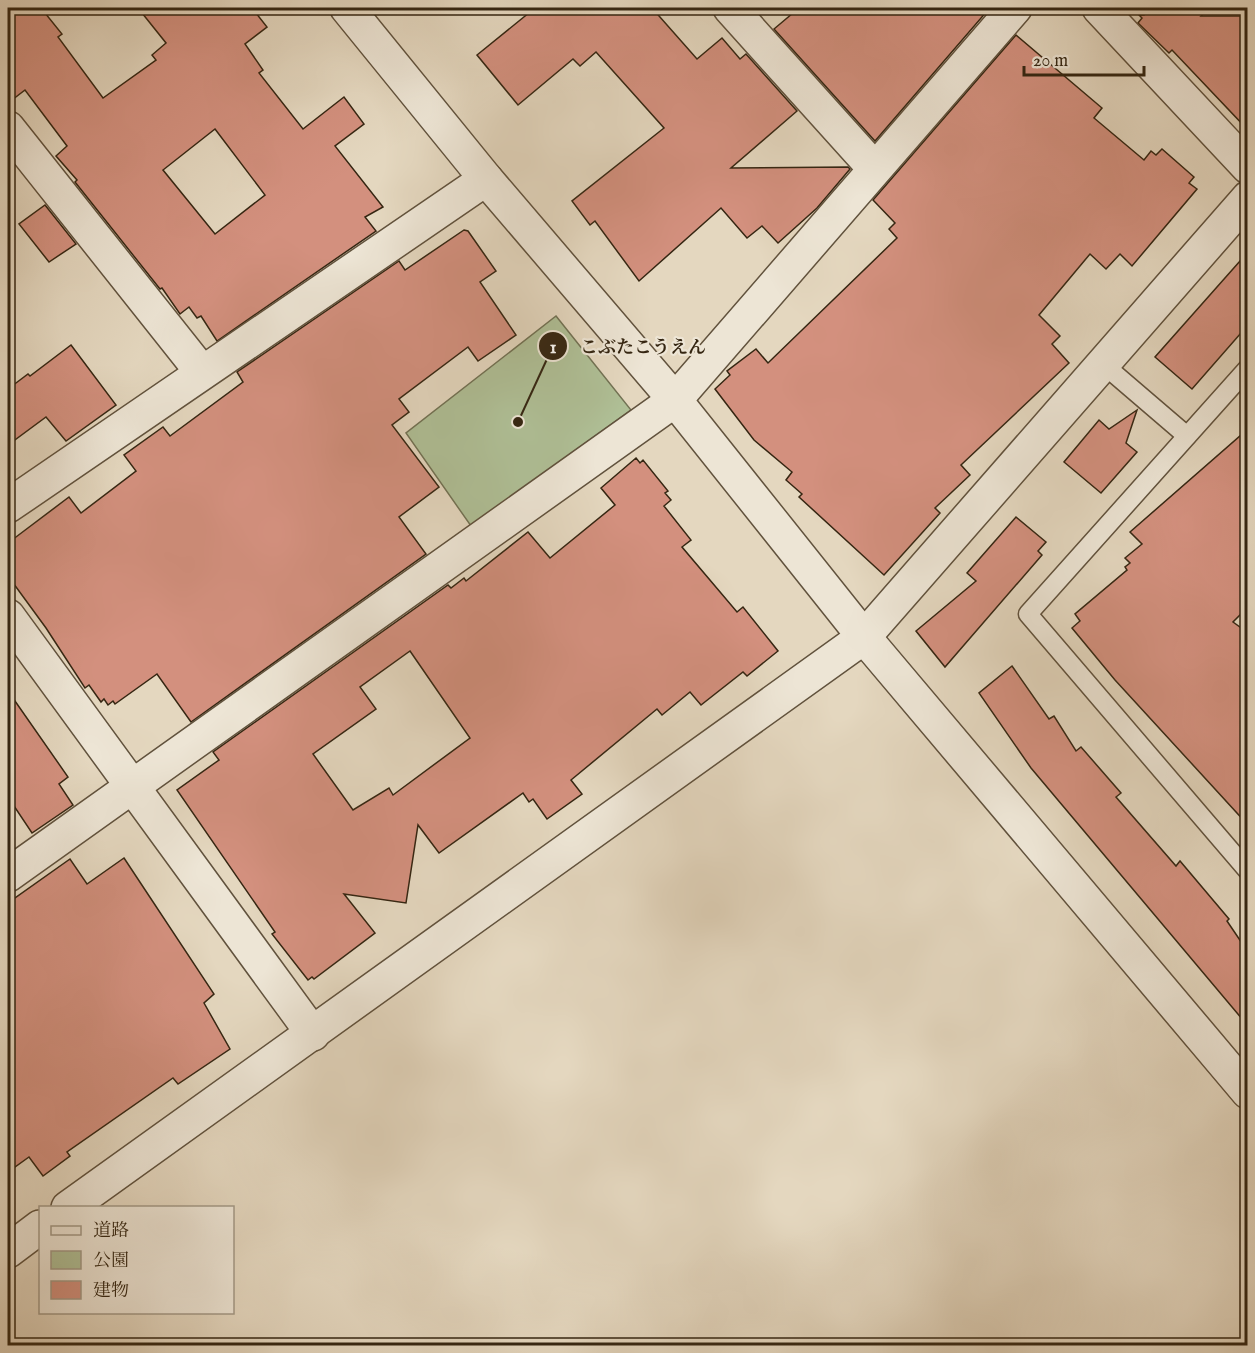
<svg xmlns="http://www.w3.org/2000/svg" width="1255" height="1353" font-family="'IM FELL English','Noto Serif JP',serif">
	<rect width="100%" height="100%" fill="#e4d7bf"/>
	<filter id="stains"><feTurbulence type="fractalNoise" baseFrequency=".00333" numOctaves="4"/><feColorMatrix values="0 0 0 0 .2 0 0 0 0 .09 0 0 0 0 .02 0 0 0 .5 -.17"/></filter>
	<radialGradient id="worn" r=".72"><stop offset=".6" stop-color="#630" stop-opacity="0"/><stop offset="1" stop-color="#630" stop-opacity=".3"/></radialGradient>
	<path fill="#afbf96" stroke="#727254" stroke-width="1.5" d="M 556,316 L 631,410 L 471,526 L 406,433 Z"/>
	<g fill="#d3907e" stroke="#352612" stroke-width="1.5" fill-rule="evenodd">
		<path d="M 8,8 L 41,8 L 62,34 L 58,37 L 103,98 L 156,60 L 152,55 L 166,43 L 138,8 L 252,8 L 267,27 L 245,44 L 263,70 L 259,73 L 303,129 L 344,97 L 364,124 L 335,146 L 383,207 L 365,217 L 376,231 L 217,341 L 201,316 L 197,318 L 189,307 L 180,314 L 162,288 L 160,289 L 75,182 L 77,180 L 56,156 L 67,146 L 25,90 L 8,103 ZM 215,129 L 265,195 L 215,234 L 163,170 Z"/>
		<path d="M 535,8 L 652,8 L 697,59 L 722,38 L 740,59 L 746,54 L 797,111 L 731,168 L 848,167 L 850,169 L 817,208 L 778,243 L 762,226 L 747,238 L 721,208 L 639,281 L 595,221 L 590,225 L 572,201 L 664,128 L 596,52 L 580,66 L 573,59 L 518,105 L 477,55 Z"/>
		<path d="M 799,8 L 985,8 L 988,10 L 875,141 L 774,29 Z"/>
		<path d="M 1151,8 L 1208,8 L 1201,16 L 1248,16 L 1248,130 L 1172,50 L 1169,53 L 1138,23 L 1142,18 L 1139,15 L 1144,15 Z"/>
		<path d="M 1016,35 L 1102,108 L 1094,118 L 1144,160 L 1151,151 L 1156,155 L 1162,149 L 1194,177 L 1189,183 L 1197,189 L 1132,266 L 1120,254 L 1106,269 L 1090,254 L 1039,315 L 1060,336 L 1052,344 L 1069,363 L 961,465 L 970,475 L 935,508 L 940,513 L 884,575 L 799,497 L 802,494 L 786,480 L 792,472 L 754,440 L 715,389 L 730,375 L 727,371 L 756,349 L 768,363 L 897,238 L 889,229 L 895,223 L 873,200 Z"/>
		<path d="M 45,205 L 76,244 L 49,262 L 19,224 Z"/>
		<path d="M 464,230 L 468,231 L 496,271 L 480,282 L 516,335 L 478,361 L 468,347 L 399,399 L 409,412 L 392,425 L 439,487 L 399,517 L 426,554 L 191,722 L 157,674 L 115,704 L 113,701 L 108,705 L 104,699 L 101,702 L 89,685 L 85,688 L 46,628 L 8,576 L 8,543 L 69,497 L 81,513 L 136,471 L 124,455 L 163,427 L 170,436 L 243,382 L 237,372 L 399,261 L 405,270 Z"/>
		<path d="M 1248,252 L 1248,325 L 1192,389 L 1155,357 Z"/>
		<path d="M 71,345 L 116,405 L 66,441 L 46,417 L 8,445 L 8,389 L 28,374 L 30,376 Z"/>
		<path d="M 1137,410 L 1126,443 L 1137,452 L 1101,493 L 1064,462 L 1099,420 L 1109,429 Z"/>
		<path d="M 1248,429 L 1248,607 L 1233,622 L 1248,633 L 1248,825 L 1115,680 L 1072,628 L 1080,621 L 1075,614 L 1127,570 L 1125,567 L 1130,563 L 1125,558 L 1142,544 L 1130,532 Z"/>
		<path d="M 636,458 L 640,463 L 643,460 L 668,491 L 665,493 L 671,500 L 664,506 L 691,540 L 682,547 L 737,612 L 743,607 L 778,651 L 747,676 L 743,672 L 701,705 L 690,692 L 662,715 L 657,709 L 571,780 L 582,794 L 547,819 L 533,799 L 529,802 L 523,793 L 439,853 L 418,825 L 406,903 L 344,894 L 375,933 L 314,979 L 312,977 L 308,980 L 272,934 L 275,932 L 177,790 L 219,760 L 213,752 L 448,585 L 451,588 L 464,578 L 466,581 L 528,532 L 550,558 L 615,505 L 601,488 ZM 410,651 L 470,738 L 393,795 L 389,788 L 353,810 L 313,754 L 376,709 L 360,687 Z"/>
		<path d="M 1016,517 L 1046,542 L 1038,551 L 1042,555 L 945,667 L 916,631 L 976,581 L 967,573 Z"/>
		<path d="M 1012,666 L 1049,719 L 1054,716 L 1076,751 L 1081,747 L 1121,793 L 1116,797 L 1176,866 L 1180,861 L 1229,919 L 1227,921 L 1248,952 L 1248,1026 L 1031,768 L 979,693 Z"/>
		<path d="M 8,691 L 68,777 L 59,784 L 73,805 L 32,833 L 8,797 Z"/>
		<path d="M 124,858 L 214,994 L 204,1003 L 230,1049 L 178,1084 L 173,1078 L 67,1152 L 70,1156 L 43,1176 L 29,1157 L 8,1172 L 8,903 L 70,859 L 87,884 Z"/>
	</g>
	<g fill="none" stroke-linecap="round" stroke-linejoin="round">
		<defs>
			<g id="service">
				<path d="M 1103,364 L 1187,436"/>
				<path d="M 1248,368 L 1028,614 L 1248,871"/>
			</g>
			<g id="minor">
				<path d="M 730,8 L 874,168"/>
				<path d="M 1099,8 L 1248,167"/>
				<path d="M 8,128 L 201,371"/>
				<path d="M 8,506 L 486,179"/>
				<path d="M 8,616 L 313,1034"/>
				<path d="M 8,875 L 675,400 L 1015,8"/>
				<path d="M 68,1208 L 864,637 L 1248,198"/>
				<path d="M 8,1251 L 40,1227"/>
			</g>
			<path id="tertiary" d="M 347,8 L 486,179 L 675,400 L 864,637 L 1248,1092"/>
		</defs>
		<use href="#service" stroke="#61523d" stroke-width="21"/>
		<use href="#minor" stroke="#61523d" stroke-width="36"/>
		<use href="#tertiary" stroke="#61523d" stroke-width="36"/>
		<use href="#service" stroke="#ede5d5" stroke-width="18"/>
		<use href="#minor" stroke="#ede5d5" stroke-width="33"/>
		<use href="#tertiary" stroke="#ede5d5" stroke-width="33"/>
	</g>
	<path fill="none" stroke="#352612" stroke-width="2" d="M518 422L553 346"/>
	<g fill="#352612" stroke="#ede5d5" stroke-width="2">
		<circle cx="518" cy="422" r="6"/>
		<circle cx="553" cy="346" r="15"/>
	</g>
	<g font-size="18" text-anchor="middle" font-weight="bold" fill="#fff">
		<text x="553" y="353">1</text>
	</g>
	<g font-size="18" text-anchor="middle" font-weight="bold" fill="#352612" stroke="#ede5d5" stroke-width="4.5" stroke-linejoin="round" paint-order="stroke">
		<text x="643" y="353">こぶたこうえん</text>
	</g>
	<rect width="1255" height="1353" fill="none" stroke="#e4d7bf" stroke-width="30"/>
	<rect x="9" y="9" width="1237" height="1335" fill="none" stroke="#352612" stroke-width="3"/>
	<rect x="15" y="15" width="1225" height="1323" fill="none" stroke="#352612" stroke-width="1.5"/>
	<rect x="39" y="1206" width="195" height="108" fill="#ede5d5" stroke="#a39987" stroke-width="1.5"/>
	<rect x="51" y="1226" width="30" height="9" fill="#ede5d5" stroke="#a39987" stroke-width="1.5"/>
	<text x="93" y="1236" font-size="18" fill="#352612">道路</text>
	<rect x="51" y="1251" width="30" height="18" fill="#afbf96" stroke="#a39987" stroke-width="1.5"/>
	<text x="93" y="1266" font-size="18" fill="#352612">公園</text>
	<rect x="51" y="1281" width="30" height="18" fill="#d3907e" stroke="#a39987" stroke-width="1.5"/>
	<text x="93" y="1296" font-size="18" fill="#352612">建物</text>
	<path d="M1024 66v9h120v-9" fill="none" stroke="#352612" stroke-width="3"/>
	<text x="1033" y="66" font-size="18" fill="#352612" stroke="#ede5d5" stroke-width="4.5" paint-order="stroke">20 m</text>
	<rect width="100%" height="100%" filter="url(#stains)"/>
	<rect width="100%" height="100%" fill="url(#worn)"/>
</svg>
